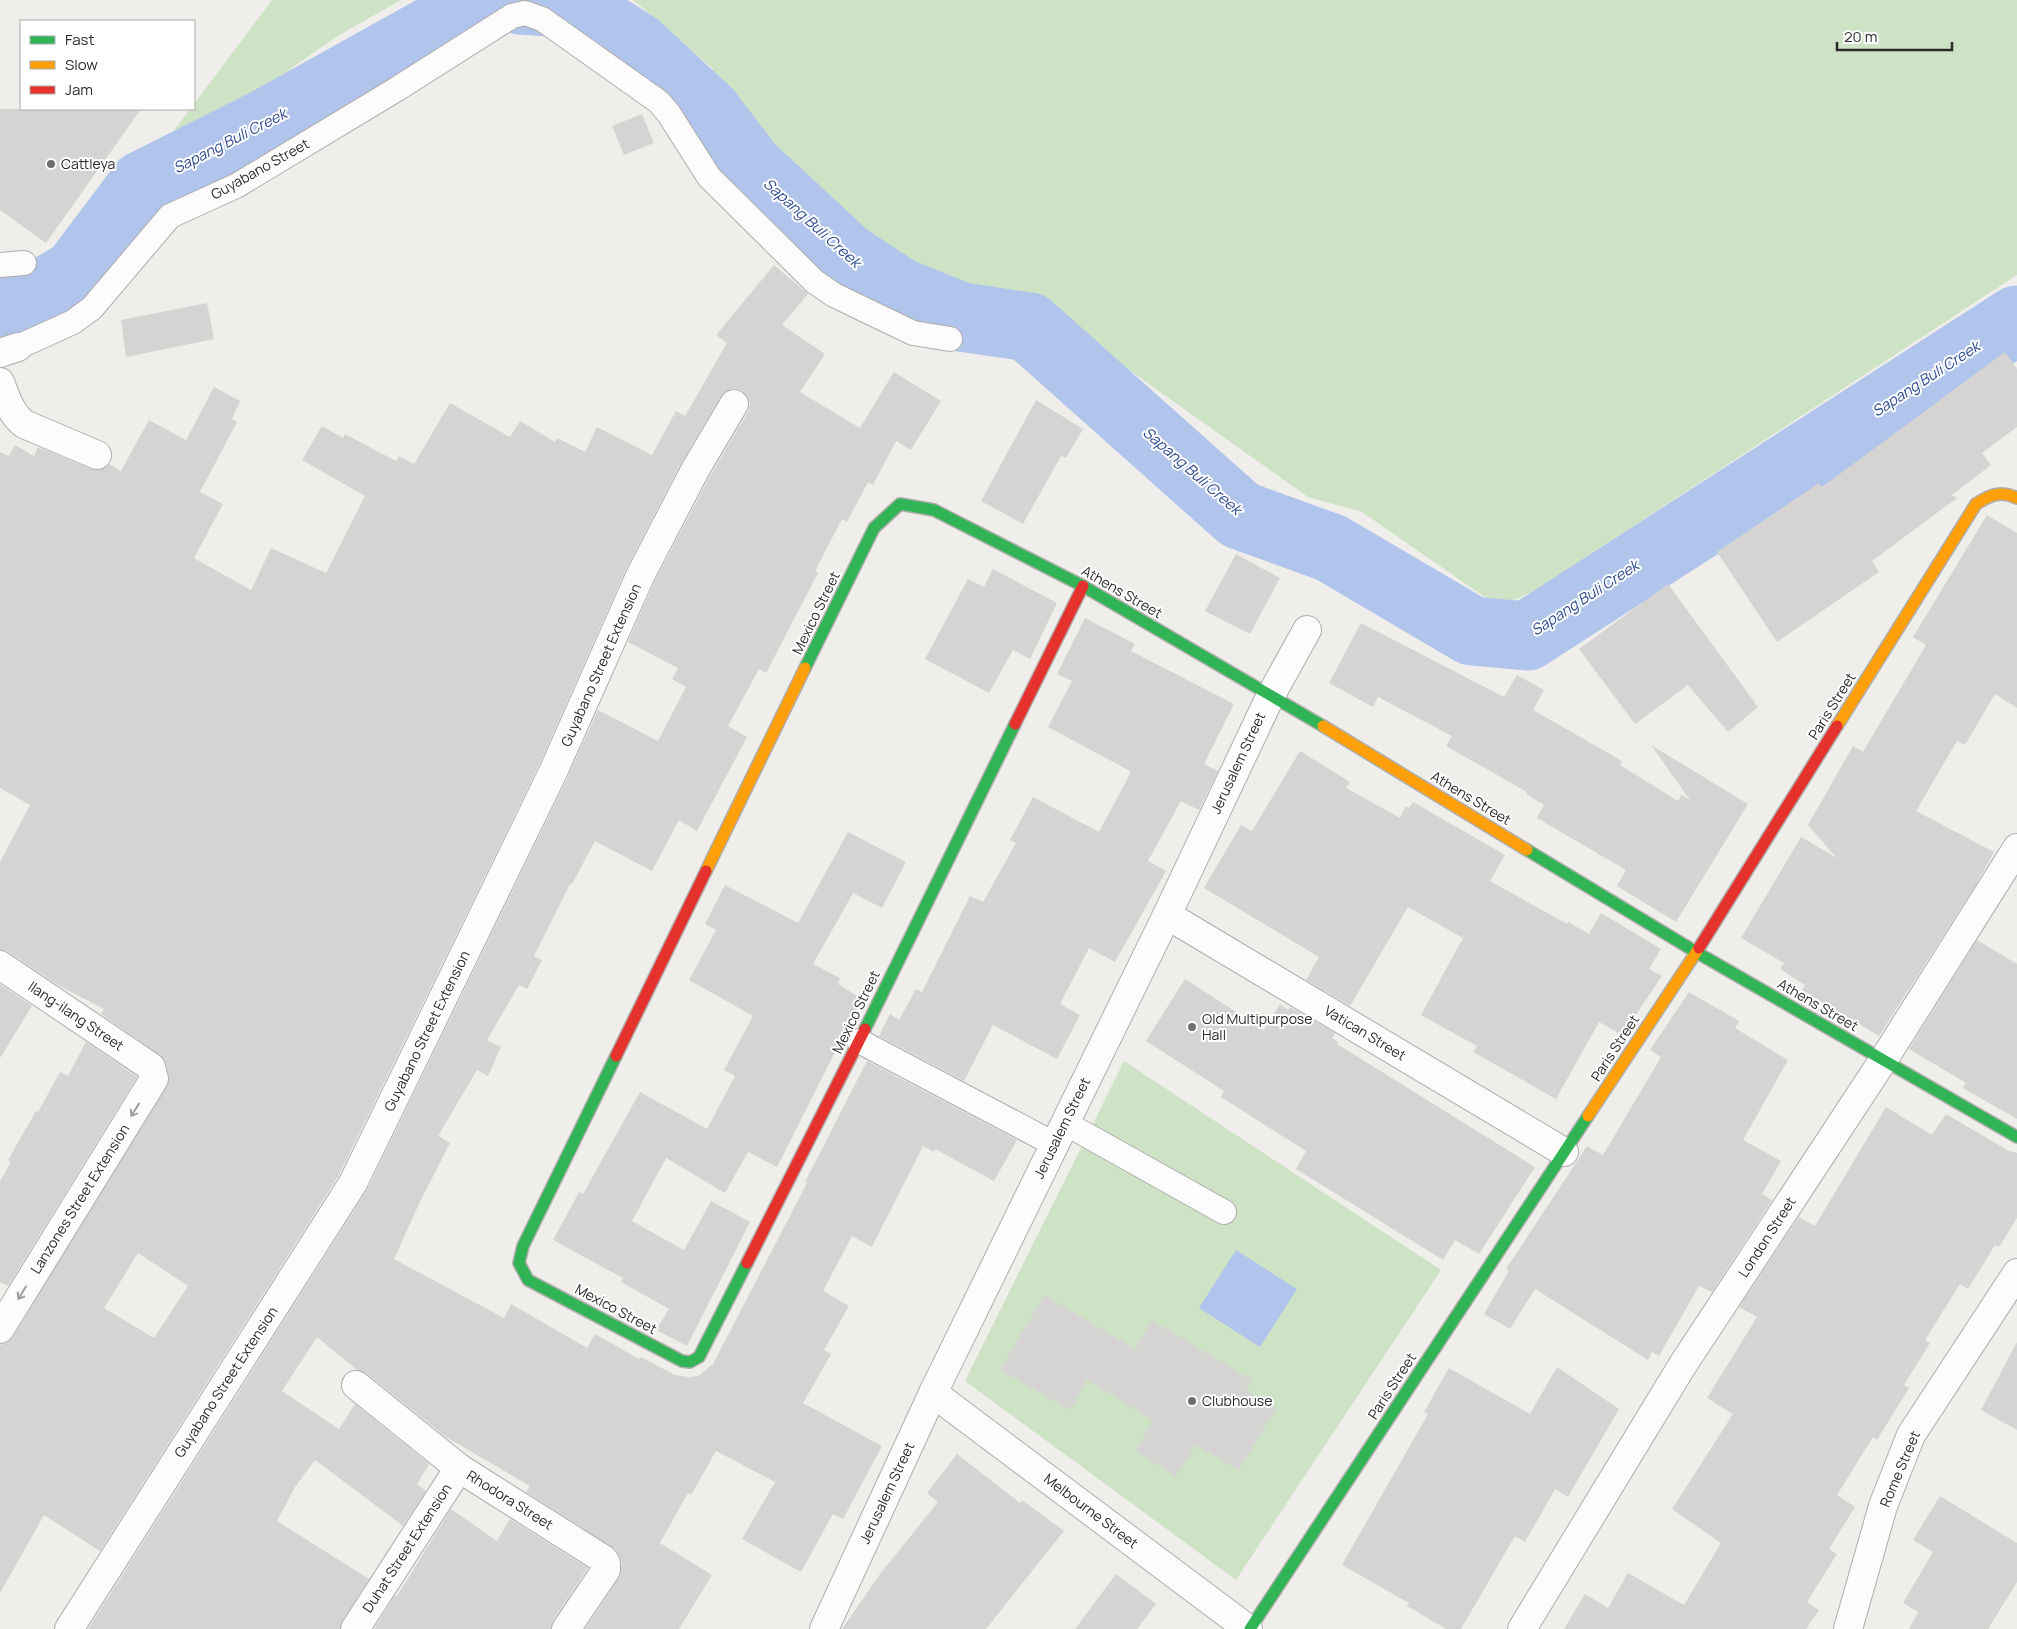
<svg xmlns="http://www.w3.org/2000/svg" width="2017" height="1629" font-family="Manrope,sans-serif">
	<rect width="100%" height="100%" fill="#f0eeeb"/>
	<g fill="#cee3c6">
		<path d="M 272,0 L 401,0 L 336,37 L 142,173 L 190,109 L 194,109 L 194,104 Z"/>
		<path d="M 633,0 L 2017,0 L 2017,275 L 1534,591 L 1510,602 L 1486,598 L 1362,512 L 1308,497 L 1038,305 L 867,253 L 738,124 L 712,68 Z"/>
		<path d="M 1124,1061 L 1441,1270 L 1236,1580 L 965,1381 Z"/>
	</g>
	<path fill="#b0c4ec" d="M 1236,1250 L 1297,1289 L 1260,1347 L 1199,1308 Z"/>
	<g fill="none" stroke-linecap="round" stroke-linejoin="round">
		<g stroke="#b0c4ec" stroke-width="69">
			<path d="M 520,0 L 568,3 L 637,47 L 708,113 L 749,167 L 846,257 L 899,292 L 961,317 L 1029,327 L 1240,515 L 1331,548 L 1472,631 L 1527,636 L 2017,320"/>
			<path d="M 0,311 L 27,302 L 76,274 L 143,185 L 272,120 L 487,0"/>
		</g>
	</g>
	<g fill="#d5d4d3" fill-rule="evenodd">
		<path d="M 0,109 L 141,109 L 46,243 L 0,210 Z"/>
		<path d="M 642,114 L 654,143 L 624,155 L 612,126 Z"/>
		<path d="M 774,265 L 808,294 L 782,325 L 825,354 L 800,392 L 860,428 L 894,372 L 941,401 L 911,450 L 896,441 L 873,485 L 868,482 L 847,522 L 842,519 L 815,571 L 818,573 L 766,673 L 759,669 L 728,726 L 747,737 L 697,831 L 679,820 L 652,871 L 595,841 L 572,884 L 570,884 L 534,956 L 542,960 L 527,989 L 519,985 L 487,1040 L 501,1047 L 488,1076 L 477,1070 L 438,1136 L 450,1143 L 419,1204 L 394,1259 L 504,1318 L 511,1304 L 587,1348 L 595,1334 L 639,1359 L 641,1357 L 675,1375 L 689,1377 L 698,1376 L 713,1364 L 807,1183 L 805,1182 L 867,1061 L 1017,1140 L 994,1181 L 935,1149 L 934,1152 L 923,1146 L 872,1247 L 852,1236 L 823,1291 L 849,1306 L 824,1350 L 831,1354 L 803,1403 L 882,1446 L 843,1519 L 833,1514 L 801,1572 L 742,1539 L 775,1482 L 716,1451 L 691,1495 L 688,1493 L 660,1543 L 712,1575 L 679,1629 L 585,1629 L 619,1578 L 622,1563 L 615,1549 L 526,1492 L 530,1486 L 446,1437 L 366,1373 L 357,1370 L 317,1337 L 282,1391 L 339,1429 L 355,1404 L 429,1464 L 417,1484 L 426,1491 L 403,1526 L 315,1460 L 295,1487 L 277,1521 L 369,1579 L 342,1621 L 340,1629 L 88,1629 L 367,1190 L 567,779 L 598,710 L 658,741 L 686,687 L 672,679 L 678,668 L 628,642 L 654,583 L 709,478 L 748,412 L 750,404 L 747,396 L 742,390 L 734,388 L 726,391 L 721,396 L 681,463 L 626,569 L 539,765 L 339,1175 L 100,1551 L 44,1515 L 0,1593 L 0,1345 L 8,1342 L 13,1337 L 169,1081 L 166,1063 L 160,1055 L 101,1014 L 104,1009 L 58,985 L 9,952 L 0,950 L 0,862 L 30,805 L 0,788 L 0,452 L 9,456 L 15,445 L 34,456 L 38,447 L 91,469 L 99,470 L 109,464 L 121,471 L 149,420 L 186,440 L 214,387 L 240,401 L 232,419 L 237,422 L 200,492 L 223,504 L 194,558 L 251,590 L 271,548 L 326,573 L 365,496 L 302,460 L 322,426 L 343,438 L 345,434 L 396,461 L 399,456 L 414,464 L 450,403 L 510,437 L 520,421 L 555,442 L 557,438 L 585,452 L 597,427 L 652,455 L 676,411 L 685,416 L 727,343 L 716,335 ZM 138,1253 L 188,1286 L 154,1338 L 104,1308 Z"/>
		<path d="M 207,303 L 214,339 L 126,357 L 121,320 Z"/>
		<path d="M 2005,352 L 2017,369 L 2017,427 L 1982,453 L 1991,465 L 1952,495 L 1957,498 L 1872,561 L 1879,572 L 1777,642 L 1717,552 L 1819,483 L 1822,487 Z"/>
		<path d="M 1036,400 L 1083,429 L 1066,458 L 1061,456 L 1023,524 L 981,501 Z"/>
		<path d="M 1987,515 L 2017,533 L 2017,708 L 1995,694 L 1965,745 L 1957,741 L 1916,811 L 1994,852 L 1975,886 L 1879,1036 L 1802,990 L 1805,985 L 1780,969 L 1784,963 L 1741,938 L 1801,837 L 1837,858 L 1808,825 L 1853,746 L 1863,752 L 1926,645 L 1913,637 Z"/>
		<path d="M 1236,554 L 1280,578 L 1250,634 L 1205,611 Z"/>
		<path d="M 993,569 L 1057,603 L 1030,659 L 1013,650 L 989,693 L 925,659 L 968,579 L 984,587 Z"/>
		<path d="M 1668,584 L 1758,707 L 1728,732 L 1688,685 L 1635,724 L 1579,649 Z"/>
		<path d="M 1085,618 L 1135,644 L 1131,651 L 1234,704 L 1204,764 L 1218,771 L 1199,810 L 1181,801 L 1148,861 L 1166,871 L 1115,962 L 1089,948 L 1060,1004 L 1080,1015 L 1057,1059 L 993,1025 L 964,1081 L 879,1036 L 890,1014 L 899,1020 L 916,989 L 922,992 L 970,896 L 983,902 L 1016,843 L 1010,840 L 1033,797 L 1099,832 L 1130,774 L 1130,771 L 1048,727 L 1072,681 L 1057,674 Z"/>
		<path d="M 1361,623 L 1504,697 L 1517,675 L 1544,690 L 1533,710 L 1622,761 L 1620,765 L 1678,801 L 1681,795 L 1690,800 L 1651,745 L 1748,804 L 1676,922 L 1617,886 L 1626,870 L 1537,818 L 1544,805 L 1526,794 L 1527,792 L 1446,746 L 1452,736 L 1378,697 L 1373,707 L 1329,683 Z"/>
		<path d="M 1300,751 L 1350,782 L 1346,788 L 1400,818 L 1406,806 L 1409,808 L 1413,802 L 1505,855 L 1490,881 L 1567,924 L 1568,922 L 1589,934 L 1601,913 L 1661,949 L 1649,969 L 1662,976 L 1622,1035 L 1599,1022 L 1556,1099 L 1473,1052 L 1477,1046 L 1421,1015 L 1463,938 L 1408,907 L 1350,1006 L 1306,980 L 1319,957 L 1204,888 L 1241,825 L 1252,831 Z"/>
		<path d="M 848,832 L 906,862 L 882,908 L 853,893 L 813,964 L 840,978 L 838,984 L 862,999 L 777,1167 L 748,1152 L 725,1193 L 666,1158 L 632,1221 L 684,1250 L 711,1201 L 750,1222 L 687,1346 L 656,1330 L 669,1309 L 621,1282 L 623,1278 L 553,1240 L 579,1192 L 583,1194 L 640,1092 L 707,1129 L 735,1076 L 724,1070 L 753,1016 L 689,980 L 716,930 L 705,924 L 725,885 L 798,923 Z"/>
		<path d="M 1977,940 L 2017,964 L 2017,1119 L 1963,1088 L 1966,1083 L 1909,1049 Z"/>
		<path d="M 1185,979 L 1264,1030 L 1280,1004 L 1288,1010 L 1290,1007 L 1335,1033 L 1332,1038 L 1338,1042 L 1337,1044 L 1535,1167 L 1479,1254 L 1455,1240 L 1443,1260 L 1296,1169 L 1306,1151 L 1221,1097 L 1224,1091 L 1146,1041 Z"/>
		<path d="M 0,984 L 32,1006 L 0,1058 Z"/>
		<path d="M 1689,992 L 1739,1021 L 1735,1028 L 1788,1060 L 1743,1140 L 1781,1161 L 1762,1194 L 1772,1200 L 1712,1292 L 1699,1286 L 1659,1356 L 1652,1352 L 1648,1360 L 1535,1289 L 1510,1329 L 1484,1314 L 1509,1271 L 1506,1269 L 1587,1146 L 1603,1155 L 1661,1057 L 1650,1050 Z"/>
		<path d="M 86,1042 L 137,1077 L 8,1286 L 0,1282 L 0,1181 L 11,1162 L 8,1160 L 36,1111 L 38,1112 L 60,1072 L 68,1076 Z"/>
		<path d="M 1886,1107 L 1932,1135 L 1946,1114 L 2009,1151 L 2017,1153 L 2017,1218 L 1999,1247 L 1995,1245 L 1968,1289 L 1960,1284 L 1925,1340 L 1930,1343 L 1904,1385 L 1909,1388 L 1877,1440 L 1873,1437 L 1837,1495 L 1855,1507 L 1829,1549 L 1837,1554 L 1807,1602 L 1819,1610 L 1806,1629 L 1564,1629 L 1585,1594 L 1608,1608 L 1628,1573 L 1684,1605 L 1721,1543 L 1672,1509 L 1733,1414 L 1707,1398 L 1757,1317 L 1739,1307 L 1799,1217 L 1815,1226 Z"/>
		<path d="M 1044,1295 L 1135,1349 L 1152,1320 L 1252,1380 L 1246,1391 L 1276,1409 L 1239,1470 L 1196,1445 L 1176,1476 L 1135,1451 L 1153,1420 L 1087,1380 L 1070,1410 L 1000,1370 Z"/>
		<path d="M 2017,1342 L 2017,1430 L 1981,1410 Z"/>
		<path d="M 1557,1367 L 1619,1409 L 1568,1497 L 1555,1489 L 1525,1542 L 1515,1536 L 1461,1629 L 1446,1629 L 1407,1606 L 1409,1603 L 1342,1565 L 1428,1414 L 1424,1412 L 1449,1368 L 1530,1414 Z"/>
		<path d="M 957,1454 L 1020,1503 L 1022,1500 L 1064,1531 L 986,1629 L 842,1629 L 880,1574 L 938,1502 L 927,1493 Z"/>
		<path d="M 1940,1496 L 2017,1543 L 2017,1582 L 1988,1629 L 1909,1629 L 1918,1612 L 1903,1603 L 1933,1552 L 1913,1540 Z"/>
		<path d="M 451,1509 L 497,1541 L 510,1519 L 588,1568 L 553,1620 L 551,1629 L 374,1629 L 395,1595 L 397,1596 Z"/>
		<path d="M 1116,1574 L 1156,1604 L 1137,1629 L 1075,1629 Z"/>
	</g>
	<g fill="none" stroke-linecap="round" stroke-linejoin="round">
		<defs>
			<g id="lane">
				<path d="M 0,265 L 24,263"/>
				<path d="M 18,347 L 73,322 L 92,308 L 170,216 L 236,186 L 397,89 L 512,16 L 525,13 L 542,19 L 659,102 L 669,114 L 709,177 L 815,282 L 834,295 L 913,333 L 950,339"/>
				<path d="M 859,1041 L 1054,1144"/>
				<path d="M 1065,1123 L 1224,1212"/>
			</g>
			<g id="street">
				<path d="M 0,353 L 18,347"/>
				<path d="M 0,382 C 6,397 10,413 24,424 L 97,455"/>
				<path d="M 1167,915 L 1564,1152"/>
				<path d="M 0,965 L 151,1067 L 154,1079 L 0,1329"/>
				<path d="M 356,1385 L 459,1468 L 603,1559 L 606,1563 L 606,1570 L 566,1629"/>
				<path d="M 933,1393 L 1248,1629"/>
				<path d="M 69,1629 L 353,1183 L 553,772 L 640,576 L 695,470 L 734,404"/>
				<path d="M 355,1629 L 459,1468"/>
				<path d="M 824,1629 L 933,1393 L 1167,915 L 1271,695 L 1307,630"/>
				<path d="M 1522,1629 L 1682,1366 L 1884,1059 L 2017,848"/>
				<path d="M 1848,1629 L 1883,1506 L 1911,1435 L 2017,1273"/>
			</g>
			<g id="fast">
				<path d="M 805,668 L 874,528 L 900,504 L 934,510 L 1083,586 L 1323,726"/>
				<path d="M 1527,850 L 1696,952 L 2017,1137"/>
				<path d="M 865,1029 L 1015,724"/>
				<path d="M 616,1056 L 523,1246 L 519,1263 L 528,1280 L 682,1361 L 690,1362 L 699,1357 L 747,1263"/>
				<path d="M 1250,1629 L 1588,1116"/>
			</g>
			<g id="slow">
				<path d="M 1323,726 L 1527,850"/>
				<path d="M 1837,726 L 1976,504 C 1990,495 2001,490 2017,498"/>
				<path d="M 706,871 L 805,668"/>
				<path d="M 1588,1116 L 1699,948"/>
			</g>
			<g id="jam">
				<path d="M 1015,724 L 1083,586"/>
				<path d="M 1699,948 L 1837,726"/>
				<path d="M 616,1056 L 706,871"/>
				<path d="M 747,1263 L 865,1029"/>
			</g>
		</defs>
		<use href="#lane" stroke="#afadab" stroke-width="26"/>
		<use href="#street" stroke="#afadab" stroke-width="30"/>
		<use href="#fast" stroke="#afadab" stroke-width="14"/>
		<use href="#slow" stroke="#afadab" stroke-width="14"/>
		<use href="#jam" stroke="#afadab" stroke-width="14"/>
		<use href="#lane" stroke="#fdfcfc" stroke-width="24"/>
		<use href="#street" stroke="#fdfcfc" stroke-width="28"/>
		<use href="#fast" stroke="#30b455" stroke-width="11"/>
		<use href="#slow" stroke="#ff9f0a" stroke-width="11"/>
		<use href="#jam" stroke="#e5322d" stroke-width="11"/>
	</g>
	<defs><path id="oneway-shaft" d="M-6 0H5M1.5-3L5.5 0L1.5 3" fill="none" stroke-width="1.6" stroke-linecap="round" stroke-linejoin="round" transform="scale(1.25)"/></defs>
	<g stroke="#9f9e9d">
		<use href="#oneway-shaft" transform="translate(135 1110) rotate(122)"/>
		<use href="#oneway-shaft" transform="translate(22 1293) rotate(122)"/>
	</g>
	<g fill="#716f6d" stroke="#fff" stroke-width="2">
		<circle cx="51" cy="164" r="5"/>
		<circle cx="1192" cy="1027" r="5"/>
		<circle cx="1192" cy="1401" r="5"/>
	</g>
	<g text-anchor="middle" stroke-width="4" stroke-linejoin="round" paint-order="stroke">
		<g font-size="14" fill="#2c2a29" stroke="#fff" text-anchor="start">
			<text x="61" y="169">Cattleya</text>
			<text x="1202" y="1024">Old Multipurpose<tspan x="1202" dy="16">Hall</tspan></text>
			<text x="1202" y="1406">Clubhouse</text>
		</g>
		<g font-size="14" fill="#2c2a29" stroke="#fff">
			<text transform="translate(260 169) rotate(-29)" y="5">Guyabano Street</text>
			<text transform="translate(1122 592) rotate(30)" y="5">Athens Street</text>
			<text transform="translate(816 613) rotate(-64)" y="5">Mexico Street</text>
			<text transform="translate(601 665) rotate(-66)" y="5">Guyabano Street Extension</text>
			<text transform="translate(1832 706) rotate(-58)" y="5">Paris Street</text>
			<text transform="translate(1238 763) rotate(-65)" y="5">Jerusalem Street</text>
			<text transform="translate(1471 798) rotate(31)" y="5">Athens Street</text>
			<text transform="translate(1818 1005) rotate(30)" y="5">Athens Street</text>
			<text transform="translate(856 1012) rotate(-64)" y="5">Mexico Street</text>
			<text transform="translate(76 1016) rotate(34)" y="5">Ilang-ilang Street</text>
			<text transform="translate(427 1031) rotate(-64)" y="5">Guyabano Street Extension</text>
			<text transform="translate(1365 1033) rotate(31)" y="5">Vatican Street</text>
			<text transform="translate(1615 1048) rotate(-57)" y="5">Paris Street</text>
			<text transform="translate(1062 1128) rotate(-64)" y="5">Jerusalem Street</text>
			<text transform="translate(80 1199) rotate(-58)" y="5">Lanzones Street Extension</text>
			<text transform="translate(1767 1237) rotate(-57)" y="5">London Street</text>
			<text transform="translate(616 1309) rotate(28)" y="5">Mexico Street</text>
			<text transform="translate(226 1382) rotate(-57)" y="5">Guyabano Street Extension</text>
			<text transform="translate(1392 1386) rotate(-57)" y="5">Paris Street</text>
			<text transform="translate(1900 1469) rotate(-67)" y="5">Rome Street</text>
			<text transform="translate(887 1493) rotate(-65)" y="5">Jerusalem Street</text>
			<text transform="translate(510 1500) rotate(32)" y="5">Rhodora Street</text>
			<text transform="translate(1091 1511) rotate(37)" y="5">Melbourne Street</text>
			<text transform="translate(407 1548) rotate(-57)" y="5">Duhat Street Extension</text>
		</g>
		<g font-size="15" font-style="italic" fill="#2d4b91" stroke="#fff">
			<text transform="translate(230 141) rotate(-27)" y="5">Sapang Buli Creek</text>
			<text transform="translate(812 223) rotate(42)" y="5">Sapang Buli Creek</text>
			<text transform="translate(1926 379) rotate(-33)" y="5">Sapang Buli Creek</text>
			<text transform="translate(1192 471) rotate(41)" y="5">Sapang Buli Creek</text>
			<text transform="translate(1585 598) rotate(-33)" y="5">Sapang Buli Creek</text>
		</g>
	</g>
	<rect x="20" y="20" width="175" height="90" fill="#ffffff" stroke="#abaaa9"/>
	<rect x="30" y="36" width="25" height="8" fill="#30b455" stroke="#abaaa9"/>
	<text x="65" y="45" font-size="15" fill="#2c2a29">Fast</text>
	<rect x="30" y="61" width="25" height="8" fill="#ff9f0a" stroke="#abaaa9"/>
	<text x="65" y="70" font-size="15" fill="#2c2a29">Slow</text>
	<rect x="30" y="86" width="25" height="8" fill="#e5322d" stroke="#abaaa9"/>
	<text x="65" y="95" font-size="15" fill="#2c2a29">Jam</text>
	<path d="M1837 42v8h115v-8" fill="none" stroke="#2c2a29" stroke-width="2.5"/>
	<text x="1844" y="42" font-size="15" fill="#2c2a29" stroke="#ffffff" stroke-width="4" paint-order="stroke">20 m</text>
</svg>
